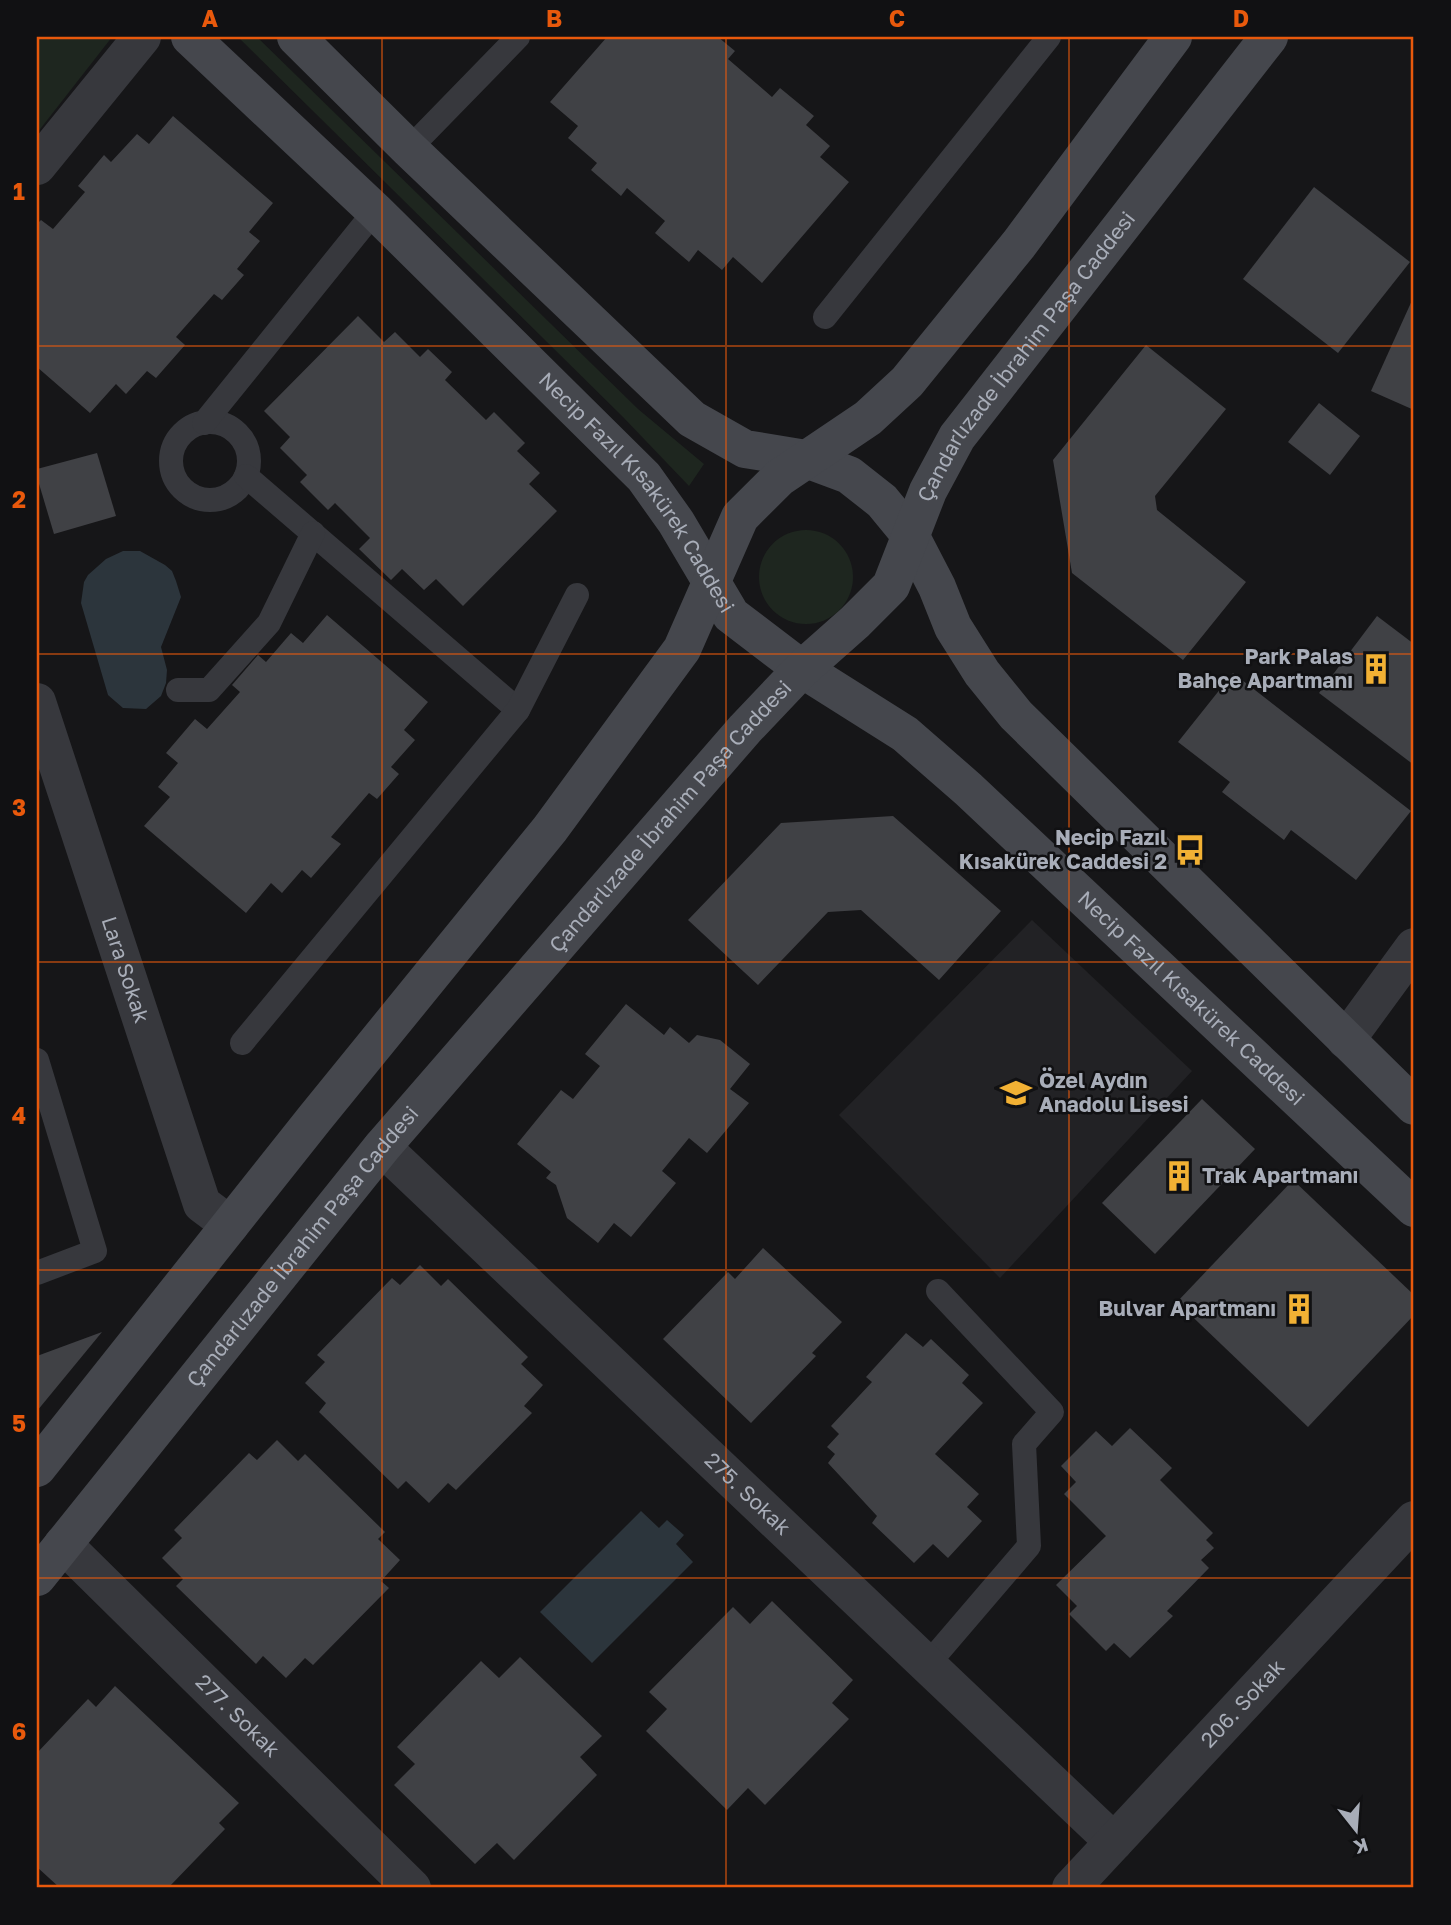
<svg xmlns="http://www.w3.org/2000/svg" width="1451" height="1925" font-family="'Golos Text',sans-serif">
	<rect width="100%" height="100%" fill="#161618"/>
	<path fill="#222225" d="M 1032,920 L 1192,1071 L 1000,1278 L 839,1115 Z"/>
	<g fill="#1e261f">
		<path d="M 37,37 L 112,37 L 37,133 Z"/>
		<path d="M 238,37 L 257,37 L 638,409 L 704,464 L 689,486 L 623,417 Z"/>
		<circle cx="806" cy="577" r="47"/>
	</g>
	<g fill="#2c353c">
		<path d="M 123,551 L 140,551 L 165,565 L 172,571 L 176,581 L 181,597 L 161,647 L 167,670 L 166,683 L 161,696 L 146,709 L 123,708 L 108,695 L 81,603 L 84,582 L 88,575 L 106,559 Z"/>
		<path d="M 641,1511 L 659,1528 L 667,1520 L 684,1535 L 676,1544 L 693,1562 L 592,1663 L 540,1612 Z"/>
	</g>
	<g fill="#404145">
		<path d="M 607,37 L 718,37 L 735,51 L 728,59 L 772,97 L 780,88 L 814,116 L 806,125 L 830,146 L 820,157 L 849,182 L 762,283 L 733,257 L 722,270 L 698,250 L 689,262 L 655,233 L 665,221 L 627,188 L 621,196 L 591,170 L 597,163 L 568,138 L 578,126 L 550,102 Z"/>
		<path d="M 173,116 L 273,203 L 249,232 L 260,241 L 237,269 L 244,275 L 222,300 L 214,294 L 176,337 L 185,345 L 156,378 L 147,371 L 126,394 L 116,384 L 90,413 L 37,367 L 37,224 L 41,220 L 53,229 L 85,192 L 78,186 L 104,155 L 111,162 L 137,134 L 149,144 Z"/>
		<path d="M 1314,187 L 1410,262 L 1338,353 L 1243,279 Z"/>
		<path d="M 1414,296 L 1414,410 L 1371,391 Z"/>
		<path d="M 358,316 L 384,342 L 395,332 L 420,357 L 428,349 L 452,372 L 445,380 L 486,420 L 494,412 L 525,443 L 517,451 L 540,473 L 529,484 L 557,511 L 463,606 L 436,579 L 424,590 L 402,569 L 391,580 L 359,549 L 370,538 L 335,503 L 328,510 L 300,482 L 307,475 L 280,448 L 290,437 L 264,411 Z"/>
		<path d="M 1146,345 L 1226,409 L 1155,496 L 1157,510 L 1246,582 L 1183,660 L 1072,573 L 1053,460 Z"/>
		<path d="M 1319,403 L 1360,436 L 1330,475 L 1288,442 Z"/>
		<path d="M 97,453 L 116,516 L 54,534 L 37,477 L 37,469 Z"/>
		<path d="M 327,615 L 428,702 L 404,730 L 415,740 L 391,767 L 399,774 L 377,799 L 369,793 L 331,837 L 341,844 L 311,878 L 302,870 L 282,893 L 271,883 L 246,913 L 144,826 L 170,797 L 158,787 L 178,763 L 166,753 L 195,719 L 207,729 L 240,692 L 232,685 L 258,655 L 266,662 L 291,633 L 303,643 Z"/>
		<path d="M 1377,616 L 1414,644 L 1414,765 L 1319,693 Z"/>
		<path d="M 1233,673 L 1411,811 L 1356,880 L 1291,830 L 1284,840 L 1222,792 L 1230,782 L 1178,742 Z"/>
		<path d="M 893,816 L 1001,911 L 939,980 L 861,910 L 828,912 L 758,985 L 688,920 L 781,823 Z"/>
		<path d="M 626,1004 L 664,1035 L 670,1027 L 689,1043 L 697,1035 L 720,1040 L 750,1064 L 730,1089 L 749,1103 L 707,1153 L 689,1138 L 662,1171 L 676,1183 L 631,1237 L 614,1223 L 598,1243 L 567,1218 L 556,1185 L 546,1178 L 551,1172 L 517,1144 L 561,1090 L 573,1099 L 600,1066 L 585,1054 Z"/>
		<path d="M 1202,1099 L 1255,1149 L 1155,1254 L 1102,1203 Z"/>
		<path d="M 1293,1180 L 1414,1295 L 1414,1315 L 1308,1427 L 1177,1302 Z"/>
		<path d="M 763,1248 L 842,1322 L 812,1353 L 816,1356 L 751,1423 L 663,1339 L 728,1272 L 735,1279 Z"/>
		<path d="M 420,1265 L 441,1286 L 448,1279 L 528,1357 L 521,1364 L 543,1385 L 524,1406 L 532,1413 L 456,1490 L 448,1483 L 429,1503 L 406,1481 L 398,1489 L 319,1412 L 326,1403 L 305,1383 L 325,1362 L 317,1355 L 392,1278 L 400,1285 Z"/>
		<path d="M 102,1332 L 37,1411 L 37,1356 Z"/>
		<path d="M 906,1333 L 923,1347 L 931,1339 L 969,1375 L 962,1383 L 983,1403 L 935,1454 L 979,1494 L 967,1507 L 982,1521 L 948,1558 L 933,1544 L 914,1563 L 872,1523 L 877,1516 L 828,1463 L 835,1454 L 827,1447 L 839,1434 L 831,1426 L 872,1382 L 866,1377 Z"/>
		<path d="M 1130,1428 L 1172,1468 L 1160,1480 L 1213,1533 L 1206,1540 L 1214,1548 L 1201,1560 L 1209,1568 L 1167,1611 L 1173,1616 L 1130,1658 L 1114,1643 L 1106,1651 L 1069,1614 L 1077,1606 L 1056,1585 L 1106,1536 L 1064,1494 L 1076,1482 L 1061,1466 L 1096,1431 L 1112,1446 Z"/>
		<path d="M 277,1440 L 298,1461 L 305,1454 L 385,1532 L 378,1539 L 400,1560 L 381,1581 L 389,1588 L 313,1665 L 305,1658 L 286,1678 L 263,1656 L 256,1664 L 176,1586 L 183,1579 L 162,1558 L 182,1538 L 174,1530 L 249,1453 L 257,1460 Z"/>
		<path d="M 772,1601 L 853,1680 L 832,1703 L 849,1719 L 765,1805 L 748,1788 L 727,1810 L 646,1731 L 667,1709 L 649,1692 L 733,1607 L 750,1624 Z"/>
		<path d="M 520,1657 L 602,1736 L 580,1757 L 597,1775 L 514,1860 L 497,1843 L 475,1864 L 394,1785 L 415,1764 L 397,1747 L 481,1661 L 499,1678 Z"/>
		<path d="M 115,1686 L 239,1803 L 219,1823 L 225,1829 L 168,1888 L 60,1888 L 37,1867 L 37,1753 L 88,1699 L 96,1707 Z"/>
	</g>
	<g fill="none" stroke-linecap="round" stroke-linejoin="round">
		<g stroke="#37383d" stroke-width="24">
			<path d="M 409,149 L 518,37"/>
			<path d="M 825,317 L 1049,37"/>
			<circle cx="210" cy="461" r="39"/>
			<path d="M 204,423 L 375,211"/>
			<path d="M 246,476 L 518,710"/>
			<path d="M 178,690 L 209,690 L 269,623 L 313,533"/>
			<path d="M 242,1043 L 518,710 L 577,595"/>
			<path d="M 37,1060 L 95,1251 L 37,1273"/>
			<path d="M 928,1664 L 1029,1546 L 1024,1444 L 1052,1412 L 938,1291"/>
		</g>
		<g stroke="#37383d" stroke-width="38">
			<path d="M 37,166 L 142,37"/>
			<path id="s1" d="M 37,702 L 202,1204 L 230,1225"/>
			<path d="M 1346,1040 L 1414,947"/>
			<path id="s2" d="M 382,1147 L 1114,1842"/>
			<path id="s3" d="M 63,1544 L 412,1888"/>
			<path id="s4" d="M 1071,1888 L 1414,1520"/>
		</g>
		<g stroke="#45474d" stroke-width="38">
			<path id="s5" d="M 190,37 L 375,211 L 644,477 L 676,522 L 731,615 L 802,669 L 905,734 L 968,789 L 1414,1208"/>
			<path d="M 296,37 L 409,149 L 692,419 L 745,449 L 806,459 L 849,475 L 882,501 L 910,535 L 937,587 L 953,627 L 982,673 L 1016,715 L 1414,1106"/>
			<path d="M 37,1468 L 315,1118 L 550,829 L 682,649 L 740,517 L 779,478 L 868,418 L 907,382 L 1019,244 L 1173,37"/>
			<path id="s6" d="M 37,1577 L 382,1147 L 745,729 L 802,669 L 855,622 L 891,586 L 928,491 L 957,437 L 1269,37"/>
		</g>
	</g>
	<path fill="none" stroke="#e8590c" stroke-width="2" stroke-opacity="0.55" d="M 382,37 L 382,1888M 726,37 L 726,1888M 1069,37 L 1069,1888M 37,346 L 1414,346M 37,654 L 1414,654M 37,962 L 1414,962M 37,1270 L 1414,1270M 37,1578 L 1414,1578"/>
	<defs>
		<symbol id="building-bare" viewBox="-9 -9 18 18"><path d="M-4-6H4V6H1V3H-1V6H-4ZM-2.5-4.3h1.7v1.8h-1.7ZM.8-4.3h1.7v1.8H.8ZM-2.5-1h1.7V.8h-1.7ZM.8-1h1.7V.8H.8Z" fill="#f2b134" stroke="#111113" stroke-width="2.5" paint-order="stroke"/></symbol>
		<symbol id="bus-bare" viewBox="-9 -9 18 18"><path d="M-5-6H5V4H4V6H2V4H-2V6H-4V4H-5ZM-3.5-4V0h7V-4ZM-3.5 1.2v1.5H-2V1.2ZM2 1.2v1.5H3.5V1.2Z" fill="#f2b134" stroke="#111113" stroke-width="2.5" paint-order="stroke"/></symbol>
		<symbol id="school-bare" viewBox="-9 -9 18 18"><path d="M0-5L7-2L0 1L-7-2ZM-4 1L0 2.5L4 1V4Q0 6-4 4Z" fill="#f2b134" stroke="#111113" stroke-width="2.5" paint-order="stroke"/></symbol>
	</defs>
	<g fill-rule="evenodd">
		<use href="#building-bare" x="1354" y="647" width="44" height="44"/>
		<use href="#bus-bare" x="1168" y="828" width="44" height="44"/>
		<use href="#school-bare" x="994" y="1071" width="44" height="44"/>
		<use href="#building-bare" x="1157" y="1154" width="44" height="44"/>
		<use href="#building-bare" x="1277" y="1287" width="44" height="44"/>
	</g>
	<g text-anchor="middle" stroke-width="5" stroke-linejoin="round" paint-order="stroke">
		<g font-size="21" fill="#a8adb8" stroke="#111113">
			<text dy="7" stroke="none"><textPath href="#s6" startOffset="1578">Çandarlızade İbrahim Paşa Caddesi</textPath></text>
			<text dy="7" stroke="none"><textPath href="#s5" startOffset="640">Necip Fazıl Kısakürek Caddesi</textPath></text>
			<text dy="7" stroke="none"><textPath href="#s6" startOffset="990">Çandarlızade İbrahim Paşa Caddesi</textPath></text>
			<text dy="7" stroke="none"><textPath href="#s1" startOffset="282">Lara Sokak</textPath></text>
			<text dy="7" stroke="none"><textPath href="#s5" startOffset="1396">Necip Fazıl Kısakürek Caddesi</textPath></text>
			<text dy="7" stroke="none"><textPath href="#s6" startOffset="424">Çandarlızade İbrahim Paşa Caddesi</textPath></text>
			<text dy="7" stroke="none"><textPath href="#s2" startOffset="504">275. Sokak</textPath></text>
			<text dy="7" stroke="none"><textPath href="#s4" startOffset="252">206. Sokak</textPath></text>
			<text dy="7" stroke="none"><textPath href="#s3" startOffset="245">277. Sokak</textPath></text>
		</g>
		<g font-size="21" font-weight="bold" fill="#a8adb8" stroke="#111113" text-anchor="end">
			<text x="1353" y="664">Park Palas<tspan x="1353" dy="24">Bahçe Apartmanı</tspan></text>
			<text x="1167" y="845">Necip Fazıl<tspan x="1167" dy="24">Kısakürek Caddesi 2</tspan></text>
			<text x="1039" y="1088" text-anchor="start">Özel Aydın<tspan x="1039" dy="24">Anadolu Lisesi</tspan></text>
			<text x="1202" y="1183" text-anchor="start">Trak Apartmanı</text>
			<text x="1276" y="1316">Bulvar Apartmanı</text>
		</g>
	</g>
	<rect width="1451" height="1925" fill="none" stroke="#111113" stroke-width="77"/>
	<g transform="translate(1356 1830) rotate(163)" stroke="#111113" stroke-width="5" paint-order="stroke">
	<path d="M0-5L12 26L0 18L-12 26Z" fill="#a8adb8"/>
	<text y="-10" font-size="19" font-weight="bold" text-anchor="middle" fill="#a8adb8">K</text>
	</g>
	<rect x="38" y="38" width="1374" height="1848" fill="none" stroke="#e8590c" stroke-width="2.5"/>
	<g font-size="23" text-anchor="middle" font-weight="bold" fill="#e8590c">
		<text x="210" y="27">A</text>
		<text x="554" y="27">B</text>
		<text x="897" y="27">C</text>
		<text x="1241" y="27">D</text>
		<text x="19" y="200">1</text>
		<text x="19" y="508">2</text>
		<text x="19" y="816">3</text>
		<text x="19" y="1124">4</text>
		<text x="19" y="1432">5</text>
		<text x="19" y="1740">6</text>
	</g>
</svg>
